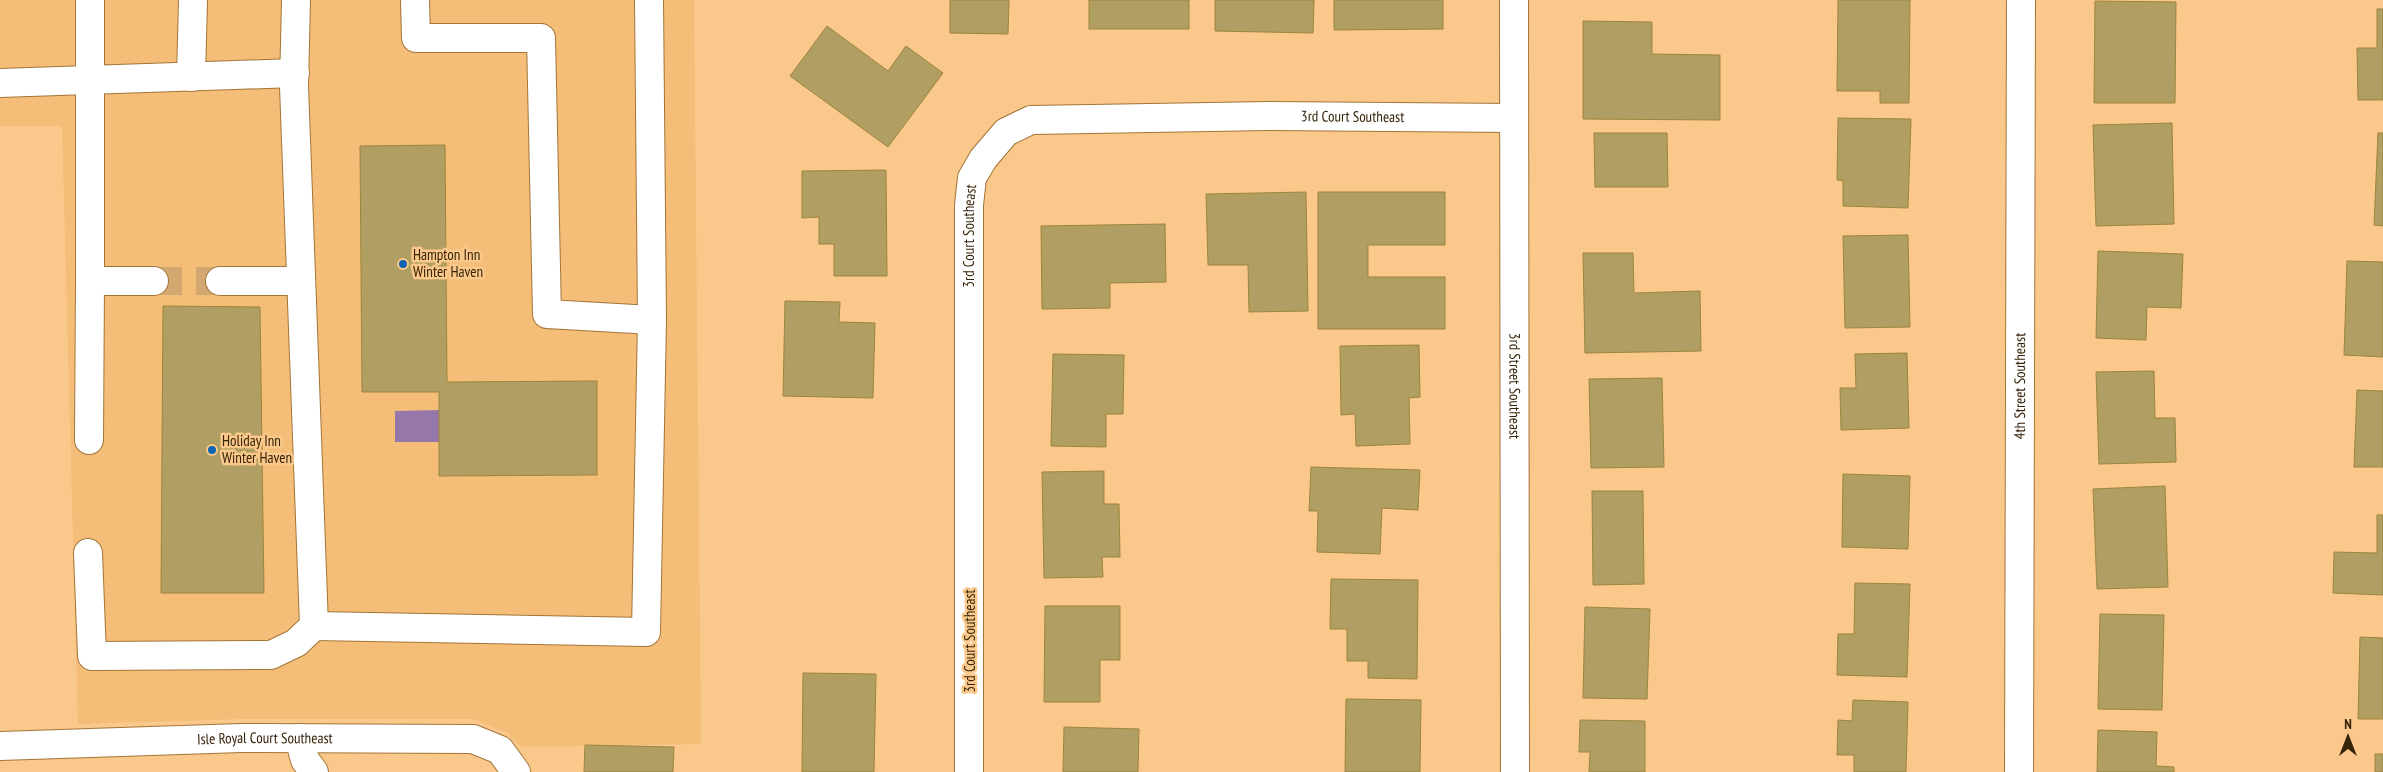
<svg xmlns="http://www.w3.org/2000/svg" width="2383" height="772" font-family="'PT Sans Narrow',sans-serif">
	<rect width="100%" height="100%" fill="#fac88a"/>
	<path fill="#f4bd78" d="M 0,0 L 694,0 L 701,744 L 521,747 L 506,732 L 473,719 L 241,719 L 78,724 L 62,126 L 0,126 Z"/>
	<path fill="#9677a9" d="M 441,410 L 442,442 L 395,442 L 395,411 Z"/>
	<g fill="#b19e62" stroke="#9c853c">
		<path d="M 950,0 L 1009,0 L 1008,34 L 950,33 Z"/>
		<rect x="1089" y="0" width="100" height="29"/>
		<path d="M 1215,0 L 1314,0 L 1313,33 L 1215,31 Z"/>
		<path d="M 1334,0 L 1443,0 L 1443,29 L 1334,30 Z"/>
		<path d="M 1838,0 L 1910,0 L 1909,103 L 1880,103 L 1880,91 L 1837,91 Z"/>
		<path d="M 2095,1 L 2176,2 L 2175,103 L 2094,103 Z"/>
		<path d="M 2377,9 L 2383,9 L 2383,100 L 2358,100 L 2357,48 L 2377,48 Z"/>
		<path d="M 1583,21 L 1652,22 L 1652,54 L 1720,55 L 1720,120 L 1583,119 Z"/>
		<path d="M 827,26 L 888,71 L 906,46 L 943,73 L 888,147 L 790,76 Z"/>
		<path d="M 1838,118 L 1911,119 L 1908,208 L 1843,206 L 1843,181 L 1837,180 Z"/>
		<path d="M 2172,123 L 2174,224 L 2096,226 L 2093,125 Z"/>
		<path d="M 1594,133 L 1667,133 L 1668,187 L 1595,187 Z"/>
		<path d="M 2378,133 L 2383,133 L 2383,226 L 2374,225 Z"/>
		<path d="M 445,145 L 447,382 L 597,381 L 597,475 L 439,476 L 439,392 L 362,392 L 360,146 Z"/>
		<path d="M 886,170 L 887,276 L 834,276 L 834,244 L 819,244 L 819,217 L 802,218 L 802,171 Z"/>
		<path d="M 1306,192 L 1308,311 L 1249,312 L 1248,265 L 1208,265 L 1206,194 Z"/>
		<path d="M 1318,192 L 1445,192 L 1445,245 L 1368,245 L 1368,277 L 1445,277 L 1445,329 L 1318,329 Z"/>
		<path d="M 1165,224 L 1166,282 L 1110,283 L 1110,308 L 1042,309 L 1041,226 Z"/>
		<path d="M 1908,235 L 1910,327 L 1845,328 L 1843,236 Z"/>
		<path d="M 2098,251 L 2183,254 L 2181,308 L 2147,307 L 2146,340 L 2096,338 Z"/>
		<path d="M 1583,253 L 1633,253 L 1634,293 L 1700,291 L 1701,351 L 1585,353 Z"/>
		<path d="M 2347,261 L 2383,262 L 2383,357 L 2344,355 Z"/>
		<path d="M 785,301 L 840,302 L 839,322 L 875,323 L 873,398 L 783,396 Z"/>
		<path d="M 163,306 L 260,307 L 264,593 L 161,593 Z"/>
		<path d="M 1419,345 L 1420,397 L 1409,398 L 1410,444 L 1356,446 L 1355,414 L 1341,415 L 1340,346 Z"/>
		<path d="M 1907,353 L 1909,428 L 1841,430 L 1840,388 L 1856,388 L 1855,354 Z"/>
		<path d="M 1053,354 L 1124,355 L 1123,414 L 1106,414 L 1106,447 L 1051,446 Z"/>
		<path d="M 2154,371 L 2155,418 L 2175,418 L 2176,462 L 2099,464 L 2096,372 Z"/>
		<path d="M 1662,378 L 1664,467 L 1591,468 L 1589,379 Z"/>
		<path d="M 2357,390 L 2383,391 L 2383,467 L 2354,467 Z"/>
		<path d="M 1311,467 L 1420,470 L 1418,510 L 1382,508 L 1380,554 L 1317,552 L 1318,511 L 1309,511 Z"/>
		<path d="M 1104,471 L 1104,504 L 1119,504 L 1120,557 L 1102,557 L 1103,577 L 1044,578 L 1042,472 Z"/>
		<path d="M 1843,474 L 1910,476 L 1908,549 L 1842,547 Z"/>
		<path d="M 2165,486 L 2168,587 L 2097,589 L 2093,489 Z"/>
		<path d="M 1592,491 L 1643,491 L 1644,584 L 1593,585 Z"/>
		<path d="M 2377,515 L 2383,515 L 2383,595 L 2333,593 L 2334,552 L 2377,553 Z"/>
		<path d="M 1331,579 L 1418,580 L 1417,679 L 1368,678 L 1368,661 L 1347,661 L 1347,629 L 1330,629 Z"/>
		<path d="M 1855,583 L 1910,584 L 1907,677 L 1837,675 L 1838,634 L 1854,634 Z"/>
		<path d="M 1045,606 L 1120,606 L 1120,660 L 1100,660 L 1100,702 L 1044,702 Z"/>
		<path d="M 1585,607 L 1650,609 L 1647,699 L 1583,698 Z"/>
		<path d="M 2100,614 L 2164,615 L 2162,710 L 2098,709 Z"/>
		<path d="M 2360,637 L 2383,638 L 2383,719 L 2358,719 Z"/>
		<path d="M 803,673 L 876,674 L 874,772 L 802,772 Z"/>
		<path d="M 1346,699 L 1421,700 L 1420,772 L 1345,772 Z"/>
		<path d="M 1853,700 L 1908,702 L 1906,772 L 1854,772 L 1854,755 L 1837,755 L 1838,720 L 1852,721 Z"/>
		<path d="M 1580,720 L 1645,721 L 1645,772 L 1589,772 L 1590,752 L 1579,752 Z"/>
		<path d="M 1064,727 L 1139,729 L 1138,772 L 1063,772 Z"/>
		<path d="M 2098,730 L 2157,732 L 2156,766 L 2174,767 L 2174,772 L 2097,772 Z"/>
		<path d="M 585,745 L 674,747 L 673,772 L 584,772 Z"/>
		<rect x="2375" y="754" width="8" height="18"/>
	</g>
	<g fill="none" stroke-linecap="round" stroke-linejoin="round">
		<path stroke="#d3a770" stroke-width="28" stroke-dasharray="28 14" stroke-linecap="butt" d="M 154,281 L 220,281"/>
		<defs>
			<g id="minor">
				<path d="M 90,0 L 90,281 L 154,281"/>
				<path d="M 415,0 L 416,38 L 541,38 L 547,314 L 652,320 L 649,0"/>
				<path id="s1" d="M 1514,0 L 1515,772"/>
				<path d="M 191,77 L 193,0"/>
				<path d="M 0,83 L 295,73"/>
				<path d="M 220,281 L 301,281"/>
				<path d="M 89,440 L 90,281"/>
				<path d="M 88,553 L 92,656 L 271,655 L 296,643 L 314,626 L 294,86 L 296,0"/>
				<path d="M 314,626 L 646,632 L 652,320"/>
				<path d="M 299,738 L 305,760 L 314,772"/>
				<path id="s2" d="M 0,746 L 241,738 L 473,739 L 500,750 L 516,772"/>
				<path id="s3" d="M 969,772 L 969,205 L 972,178 L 983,159 L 1006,132 L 1031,120 L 1269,116 L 1514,118"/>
				<path id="s4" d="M 2019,772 L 2021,0"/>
			</g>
		</defs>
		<use href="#minor" stroke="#a27538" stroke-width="30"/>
		<use href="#minor" stroke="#fff" stroke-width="28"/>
	</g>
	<g fill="#0e65b3" stroke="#fac88a" stroke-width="2">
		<circle cx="403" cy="264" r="5"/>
		<circle cx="212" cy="450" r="5"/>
	</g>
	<g text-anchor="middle" stroke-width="5" stroke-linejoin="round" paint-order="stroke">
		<g font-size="15" fill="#362309" stroke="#fac88a">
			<text dy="5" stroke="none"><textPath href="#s3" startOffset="1001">3rd Court Southeast</textPath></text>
			<text dy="5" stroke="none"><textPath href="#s3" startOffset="536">3rd Court Southeast</textPath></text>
			<text dy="5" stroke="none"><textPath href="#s1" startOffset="386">3rd Street Southeast</textPath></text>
			<text dy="5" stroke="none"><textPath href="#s4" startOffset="386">4th Street Southeast</textPath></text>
			<text transform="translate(970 641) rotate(-90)" y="5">3rd Court Southeast</text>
			<text dy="5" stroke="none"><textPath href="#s2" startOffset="265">Isle Royal Court Southeast</textPath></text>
		</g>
		<g font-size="15" fill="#362309" stroke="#fac88a" text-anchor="start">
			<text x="413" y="260">Hampton Inn<tspan x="413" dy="17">Winter Haven</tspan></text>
			<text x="222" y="446">Holiday Inn<tspan x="222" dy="17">Winter Haven</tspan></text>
		</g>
	</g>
	<g transform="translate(2348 737)" stroke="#fac88a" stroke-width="4" paint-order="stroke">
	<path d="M0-4L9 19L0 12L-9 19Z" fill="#362309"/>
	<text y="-8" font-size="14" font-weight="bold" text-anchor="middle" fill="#362309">N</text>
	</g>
</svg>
